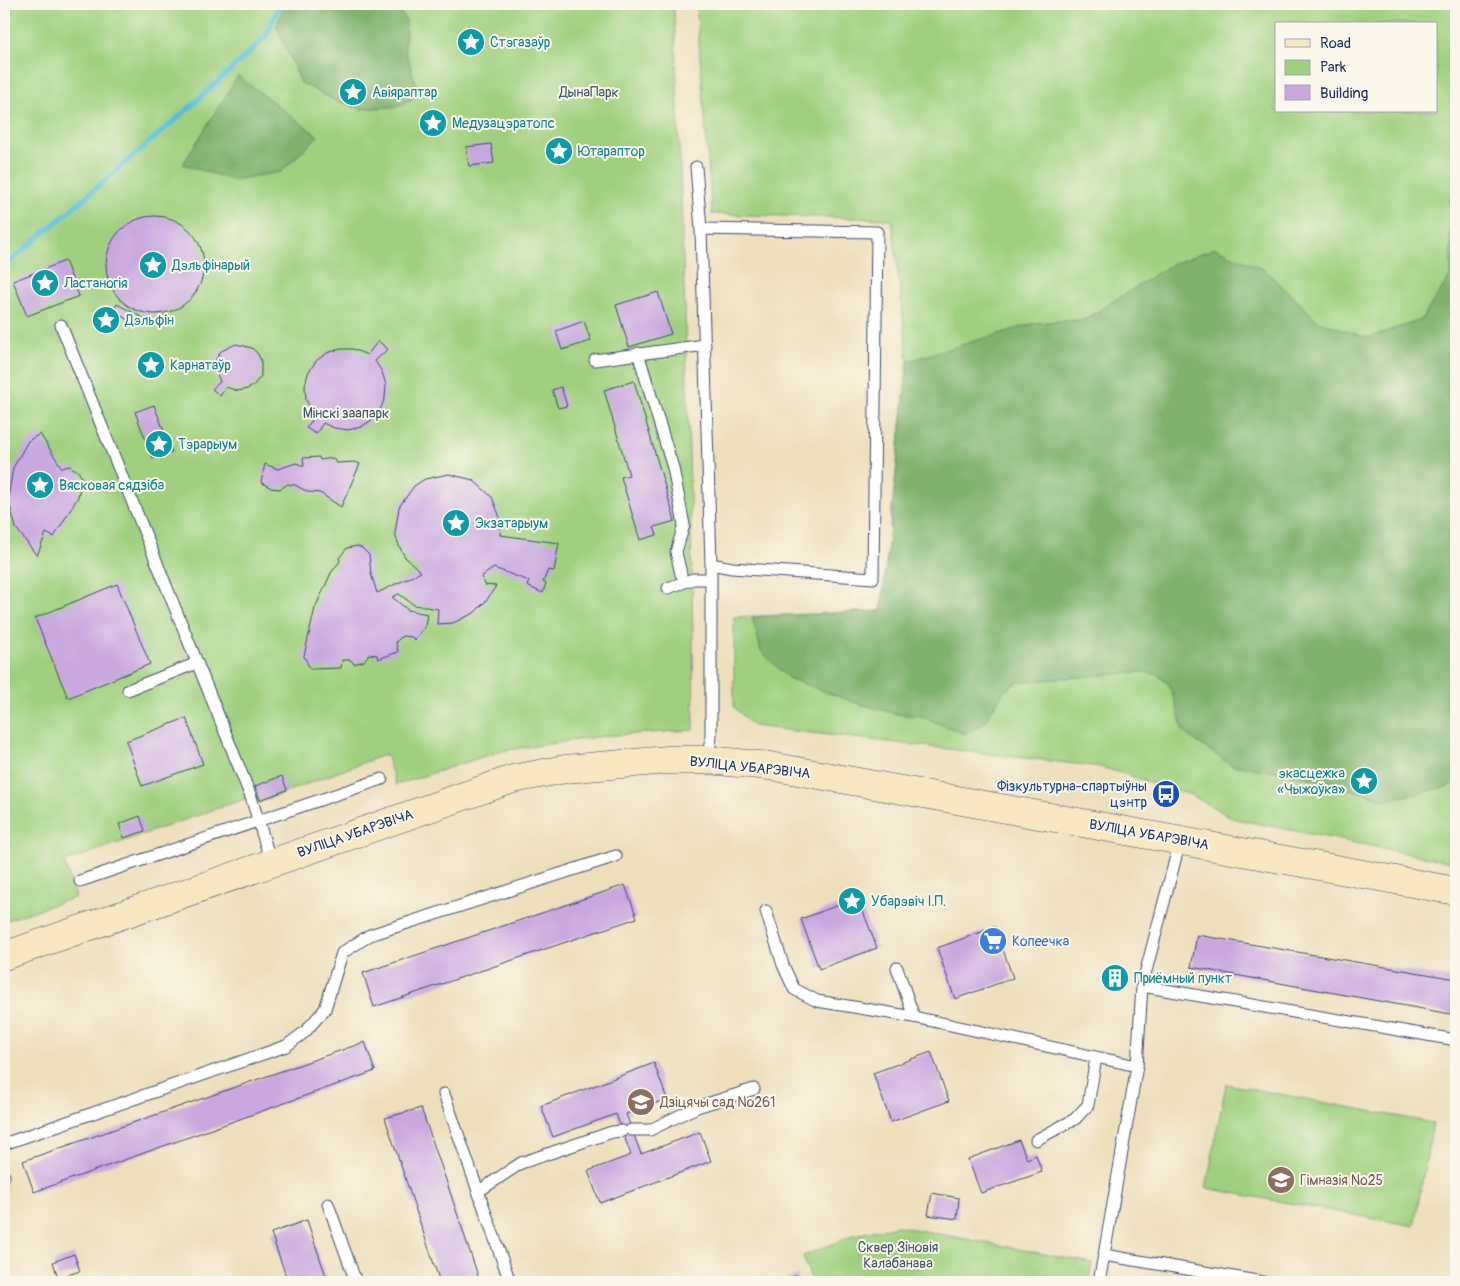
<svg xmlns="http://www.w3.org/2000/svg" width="1460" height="1286" font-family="Pangolin,sans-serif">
	<rect width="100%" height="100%" fill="#fbf7ec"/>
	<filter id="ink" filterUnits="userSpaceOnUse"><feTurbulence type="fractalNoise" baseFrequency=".02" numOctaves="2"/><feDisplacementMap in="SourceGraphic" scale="10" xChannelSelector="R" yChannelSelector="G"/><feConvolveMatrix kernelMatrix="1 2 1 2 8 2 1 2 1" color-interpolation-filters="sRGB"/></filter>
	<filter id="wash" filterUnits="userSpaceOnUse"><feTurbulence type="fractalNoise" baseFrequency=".0096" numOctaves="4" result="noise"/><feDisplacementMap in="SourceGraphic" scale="20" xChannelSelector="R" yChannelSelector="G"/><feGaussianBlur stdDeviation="1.12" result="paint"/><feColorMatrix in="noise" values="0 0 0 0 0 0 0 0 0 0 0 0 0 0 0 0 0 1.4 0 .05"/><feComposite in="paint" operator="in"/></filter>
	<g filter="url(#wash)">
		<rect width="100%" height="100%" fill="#eddfbc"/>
		<g fill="#a0d07f" stroke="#5e806e" fill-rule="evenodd">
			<path d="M 4,4 L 674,4 C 683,246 692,488 694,730 L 604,736 L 501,751 L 396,785 L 386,754 L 259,802 L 256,795 L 64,862 L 76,897 L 4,921 Z"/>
			<path d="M 696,4 L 1456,4 L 1456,863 L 1235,819 L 1191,795 L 1101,767 L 753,726 L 734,707 L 734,617 L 881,611 L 908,361 L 892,219 L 712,214 ZM 1276,24 L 1436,24 L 1436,111 L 1276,111 Z"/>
			<path d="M 1226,1084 L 1433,1123 L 1414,1226 L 1206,1188 Z"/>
			<path d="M 897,1226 L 1092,1263 L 1088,1282 L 812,1282 L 803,1256 L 854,1235 Z"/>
		</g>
		<g fill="#80b26e" stroke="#4e7066">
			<path d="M 284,4 L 393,4 L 406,20 L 405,50 L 419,93 L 402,106 L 362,109 L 334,100 L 301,83 L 277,27 Z"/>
			<path d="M 238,76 L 318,136 L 281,172 L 232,180 L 183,164 Z"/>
			<path d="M 1456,191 L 1456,780 L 1450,786 L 1387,800 L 1301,775 L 1231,765 L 1184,733 L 1170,686 L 1157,674 L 1141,672 L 1018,682 L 1005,690 L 983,724 L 965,734 L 920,716 L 896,714 L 856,703 L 788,678 L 761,651 L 752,617 L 881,611 L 908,361 L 1035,323 L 1086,319 L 1170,265 L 1215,248 L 1265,270 L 1318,321 L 1367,338 L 1421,320 L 1451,275 L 1450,200 Z"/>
		</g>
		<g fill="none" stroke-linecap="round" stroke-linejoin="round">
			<path stroke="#58bfd6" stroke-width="5.5" d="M 4,267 L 188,109 L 265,38 L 280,4"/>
		</g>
		<g id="blocks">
			<g fill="#c8a8de">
				<path d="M 491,144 L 494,163 L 469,166 L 466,147 Z"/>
				<circle cx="155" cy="265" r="49"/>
				<path d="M 65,261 L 79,296 L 27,316 L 13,281 Z"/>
				<path d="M 658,292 L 671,334 L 629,347 L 616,305 Z"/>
				<path d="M 117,304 L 143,318 L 138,326 L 113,311 Z"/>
				<path d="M 584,321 L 591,341 L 562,350 L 556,331 Z"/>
				<path d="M 378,341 L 388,349 L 375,361 L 382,372 L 386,385 L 385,398 L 380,410 L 372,420 L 361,427 L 348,430 L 334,428 L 323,423 L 316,434 L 306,428 L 315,416 L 306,400 L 305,386 L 308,373 L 316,361 L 327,353 L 340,349 L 353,349 L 367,355 Z"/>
				<path d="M 236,344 L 252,348 L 258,354 L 261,361 L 261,376 L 253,386 L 247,389 L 238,391 L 226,387 L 220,396 L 212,389 L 220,382 L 215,368 L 216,359 L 221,351 Z"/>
				<path d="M 634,381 L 675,521 L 654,527 L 657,535 L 640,540 L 621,477 L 629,475 L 604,390 Z"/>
				<path d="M 561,387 L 567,406 L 558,408 L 552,390 Z"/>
				<path d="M 154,405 L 172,452 L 153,459 L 135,412 Z"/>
				<path d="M 40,434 L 62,468 L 69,466 L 78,471 L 82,478 L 78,497 L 54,537 L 46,533 L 37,556 L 16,528 L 8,498 L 13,468 L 28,441 Z"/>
				<path d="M 319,457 L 320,460 L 333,458 L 336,463 L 355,462 L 360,464 L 341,507 L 320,493 L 308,492 L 295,485 L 288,484 L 280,489 L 271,488 L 261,482 L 265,464 L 278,469 L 296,463 L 304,466 L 303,458 Z"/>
				<path d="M 449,474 L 473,480 L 492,497 L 501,520 L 500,535 L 559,543 L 554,571 L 548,570 L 543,582 L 546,583 L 543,593 L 527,586 L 529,581 L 494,568 L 482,576 L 485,585 L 496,586 L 486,601 L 474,613 L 453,623 L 437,624 L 438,609 L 414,605 L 399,594 L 392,597 L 408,610 L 427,614 L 425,626 L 415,640 L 412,637 L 402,636 L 396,642 L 398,652 L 378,659 L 377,655 L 369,654 L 364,661 L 354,664 L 351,660 L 342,660 L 341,668 L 310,669 L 304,656 L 315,608 L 331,573 L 340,561 L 339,558 L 347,548 L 357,546 L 362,548 L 369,555 L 371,574 L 377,593 L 421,572 L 405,557 L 399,546 L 395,533 L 399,507 L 414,486 L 425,479 Z"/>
				<path d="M 117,584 L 150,664 L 68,698 L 35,618 Z"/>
				<path d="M 186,718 L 203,764 L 142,786 L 126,741 Z"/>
				<path d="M 282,776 L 287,790 L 260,800 L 255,786 Z"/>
				<path d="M 140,816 L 145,831 L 124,838 L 119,824 Z"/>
				<path d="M 625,885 L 637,918 L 374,1007 L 363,973 Z"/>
				<path d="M 858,898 L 877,948 L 819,969 L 801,919 Z"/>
				<path d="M 995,927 L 1013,978 L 955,999 L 937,948 Z"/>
				<path d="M 1197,935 L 1456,979 L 1456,1015 L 1191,967 Z"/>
				<path d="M 1108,972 L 1124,975 L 1122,985 L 1106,982 Z"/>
				<path d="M 365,1042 L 375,1071 L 34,1192 L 23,1161 Z"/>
				<path d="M 931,1052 L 949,1101 L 891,1122 L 873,1073 Z"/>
				<path d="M 654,1063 L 667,1099 L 626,1114 L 641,1154 L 700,1132 L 711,1161 L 600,1203 L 588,1171 L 631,1155 L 616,1114 L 553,1137 L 541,1106 Z"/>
				<path d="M 421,1108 L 445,1177 L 480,1282 L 440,1282 L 385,1118 Z"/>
				<path d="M 1019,1140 L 1027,1159 L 1036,1155 L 1042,1172 L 981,1193 L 968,1159 Z"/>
				<path d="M 932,1193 L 959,1198 L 957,1219 L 928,1215 Z"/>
				<path d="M 307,1220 L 315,1244 L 328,1282 L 288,1282 L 271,1233 Z"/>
				<path d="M 74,1254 L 80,1271 L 58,1278 L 53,1262 Z"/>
				<path d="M 797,1275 L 799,1282 L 780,1282 Z"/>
			</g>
		</g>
	</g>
	<g filter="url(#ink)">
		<use href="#blocks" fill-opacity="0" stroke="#3a496c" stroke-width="1"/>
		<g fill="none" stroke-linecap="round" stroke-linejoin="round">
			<defs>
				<g id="service">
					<path d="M 696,167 L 701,229"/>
					<path d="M 61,325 L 217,712 L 251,797 L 271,862"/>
					<path d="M 638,353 L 673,468 L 684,525 L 676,552 L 681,574"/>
					<path d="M 595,360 L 705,345"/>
					<path d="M 668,588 L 693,579 L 711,579"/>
					<path d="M 128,690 L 197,663"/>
					<path d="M 708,760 L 711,736 L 711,564 L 701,229 L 877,232 L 873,578 L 732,568 L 711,564"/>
					<path d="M 1180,841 L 1142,986 L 1137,1066 L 1104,1255 L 1263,1282"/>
					<path d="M 80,881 L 382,779"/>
					<path d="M 766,911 L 783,965 L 794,989 L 817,1001 L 914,1017 L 1137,1066"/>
					<path d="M 897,968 L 914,1017"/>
					<path d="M 1142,986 L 1456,1040"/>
					<path d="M 444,1094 L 510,1282"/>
					<path d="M 631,1130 L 650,1130 L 697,1107 L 754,1089"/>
					<path d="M 1036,1140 L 1075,1119 L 1088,1105 L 1096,1058"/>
					<path d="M 4,1144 L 286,1046 L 305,1032 L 325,1009 L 342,953 L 370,935 L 616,856"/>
					<path d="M 4,1176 L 4,1177"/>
					<path d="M 479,1191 L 521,1163 L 612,1132 L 622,1131"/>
					<path d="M 328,1204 L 356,1282"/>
					<path d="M 1099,1282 L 1104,1255"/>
				</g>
				<path id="secondary" d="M 4,956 L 513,779 L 565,769 L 668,760 L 708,760 L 770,766 L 1456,891"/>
			</defs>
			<use href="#service" stroke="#3a496c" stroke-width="13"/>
			<use href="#secondary" stroke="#3a496c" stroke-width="29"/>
			<use href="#service" stroke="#fff" stroke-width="11"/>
			<use href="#secondary" stroke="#f7e8c3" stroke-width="28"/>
		</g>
	</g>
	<defs>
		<symbol id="sight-disc" viewBox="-11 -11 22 22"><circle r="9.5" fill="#0f9aa8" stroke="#fbf7ec"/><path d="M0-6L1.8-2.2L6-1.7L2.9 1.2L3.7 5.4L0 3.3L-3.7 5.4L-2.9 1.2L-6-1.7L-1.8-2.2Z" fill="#fff"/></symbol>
		<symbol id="bus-disc" viewBox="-11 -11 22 22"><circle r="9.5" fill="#1a4fb4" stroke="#fbf7ec"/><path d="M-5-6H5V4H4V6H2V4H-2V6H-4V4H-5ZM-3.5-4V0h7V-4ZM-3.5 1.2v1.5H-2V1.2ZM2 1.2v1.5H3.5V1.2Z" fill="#fff"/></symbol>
		<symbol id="supermarket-disc" viewBox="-11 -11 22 22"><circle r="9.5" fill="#3f7fe0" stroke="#fbf7ec"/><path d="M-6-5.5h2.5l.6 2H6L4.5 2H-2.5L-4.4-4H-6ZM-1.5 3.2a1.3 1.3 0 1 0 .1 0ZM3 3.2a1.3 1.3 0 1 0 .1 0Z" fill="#fff"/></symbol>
		<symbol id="building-disc" viewBox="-11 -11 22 22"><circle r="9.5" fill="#0f9aa8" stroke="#fbf7ec"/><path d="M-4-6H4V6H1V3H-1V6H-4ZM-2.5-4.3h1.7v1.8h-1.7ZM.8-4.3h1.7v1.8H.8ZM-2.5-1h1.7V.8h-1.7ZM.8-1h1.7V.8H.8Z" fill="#fff"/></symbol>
		<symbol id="school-disc" viewBox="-11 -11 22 22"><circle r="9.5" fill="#8d6e63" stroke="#fbf7ec"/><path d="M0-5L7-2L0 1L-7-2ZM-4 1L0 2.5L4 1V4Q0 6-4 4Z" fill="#fff"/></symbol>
	</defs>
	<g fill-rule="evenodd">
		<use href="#sight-disc" x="455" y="26" width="32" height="32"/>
		<use href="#sight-disc" x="337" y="76" width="32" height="32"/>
		<use href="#sight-disc" x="417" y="107" width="32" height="32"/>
		<use href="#sight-disc" x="543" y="135" width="32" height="32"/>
		<use href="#sight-disc" x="137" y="249" width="32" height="32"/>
		<use href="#sight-disc" x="29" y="267" width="32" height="32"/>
		<use href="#sight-disc" x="90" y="304" width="32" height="32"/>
		<use href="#sight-disc" x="135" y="349" width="32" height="32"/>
		<use href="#sight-disc" x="143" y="428" width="32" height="32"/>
		<use href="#sight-disc" x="24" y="469" width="32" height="32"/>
		<use href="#sight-disc" x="440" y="507" width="32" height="32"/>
		<use href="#sight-disc" x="1348" y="765" width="32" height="32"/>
		<use href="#bus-disc" x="1150" y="778" width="32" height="32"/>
		<use href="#sight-disc" x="836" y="885" width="32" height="32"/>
		<use href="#supermarket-disc" x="977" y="925" width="32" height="32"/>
		<use href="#building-disc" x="1099" y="962" width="32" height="32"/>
		<use href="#school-disc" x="625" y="1086" width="32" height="32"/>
		<use href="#school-disc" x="1265" y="1164" width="32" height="32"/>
	</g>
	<g text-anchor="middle" stroke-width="4" stroke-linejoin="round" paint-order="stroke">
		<g font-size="14" fill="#0d838f" stroke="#fbf7ec" text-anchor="start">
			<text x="490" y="47">Стэгазаўр</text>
			<text x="372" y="97">Авіяраптар</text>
			<text x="452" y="128">Медузацэратопс</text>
			<text x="578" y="156">Ютараптор</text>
			<text x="172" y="270">Дэльфінарый</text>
			<text x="64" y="288">Ластаногія</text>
			<text x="125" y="325">Дэльфін</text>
			<text x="170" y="370">Карнатаўр</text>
			<text x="178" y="449">Тэрарыум</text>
			<text x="59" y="490">Вясковая сядзіба</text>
			<text x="475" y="528">Экзатарыум</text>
			<text x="1345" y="778" text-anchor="end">экасцежка<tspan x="1345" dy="16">«Чыжоўка»</tspan></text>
			<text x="871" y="906">Убарэвіч І.П.</text>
			<text x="1134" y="983">Приёмный пункт</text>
		</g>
		<g font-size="14" fill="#3c5766" stroke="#fbf7ec">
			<text x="589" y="97">ДынаПарк</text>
			<text x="346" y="418">Мінскі заапарк</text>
			<text x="898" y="1252">Сквер Зіновія<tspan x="898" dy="16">Калабанава</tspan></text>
		</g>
		<g font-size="14" fill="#1b2f5e" stroke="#fbf7ec">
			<text transform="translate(750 767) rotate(6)" y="5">ВУЛІЦА УБАРЭВІЧА</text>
			<text transform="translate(355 833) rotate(-19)" y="5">ВУЛІЦА УБАРЭВІЧА</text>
			<text transform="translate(1149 834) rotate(10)" y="5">ВУЛІЦА УБАРЭВІЧА</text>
		</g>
		<g font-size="14" fill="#164399" stroke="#fbf7ec" text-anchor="end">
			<text x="1147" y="791">Фізкультурна-спартыўны<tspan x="1147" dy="16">цэнтр</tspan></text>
		</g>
		<g font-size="14" fill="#366cbe" stroke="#fbf7ec" text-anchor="start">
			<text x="1012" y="946">Копеечка</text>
		</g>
		<g font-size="14" fill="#785e54" stroke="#fbf7ec" text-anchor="start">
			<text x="660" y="1107">Дзіцячы сад №261</text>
			<text x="1300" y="1185">Гімназія №25</text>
		</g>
	</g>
	<rect width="1460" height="1286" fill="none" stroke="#fbf7ec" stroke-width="20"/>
	<rect x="1275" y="22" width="162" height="90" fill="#fbf7ec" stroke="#a1a7b3"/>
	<rect x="1285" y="39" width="25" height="8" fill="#f7e8c3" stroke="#a1a7b3"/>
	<text x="1320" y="48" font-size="15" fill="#1b2f5e">Road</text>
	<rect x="1285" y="60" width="25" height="15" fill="#a0d07f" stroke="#a1a7b3"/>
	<text x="1320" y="72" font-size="15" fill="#1b2f5e">Park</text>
	<rect x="1285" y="85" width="25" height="15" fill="#c8a8de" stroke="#a1a7b3"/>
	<text x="1320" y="98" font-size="15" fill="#1b2f5e">Building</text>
</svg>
